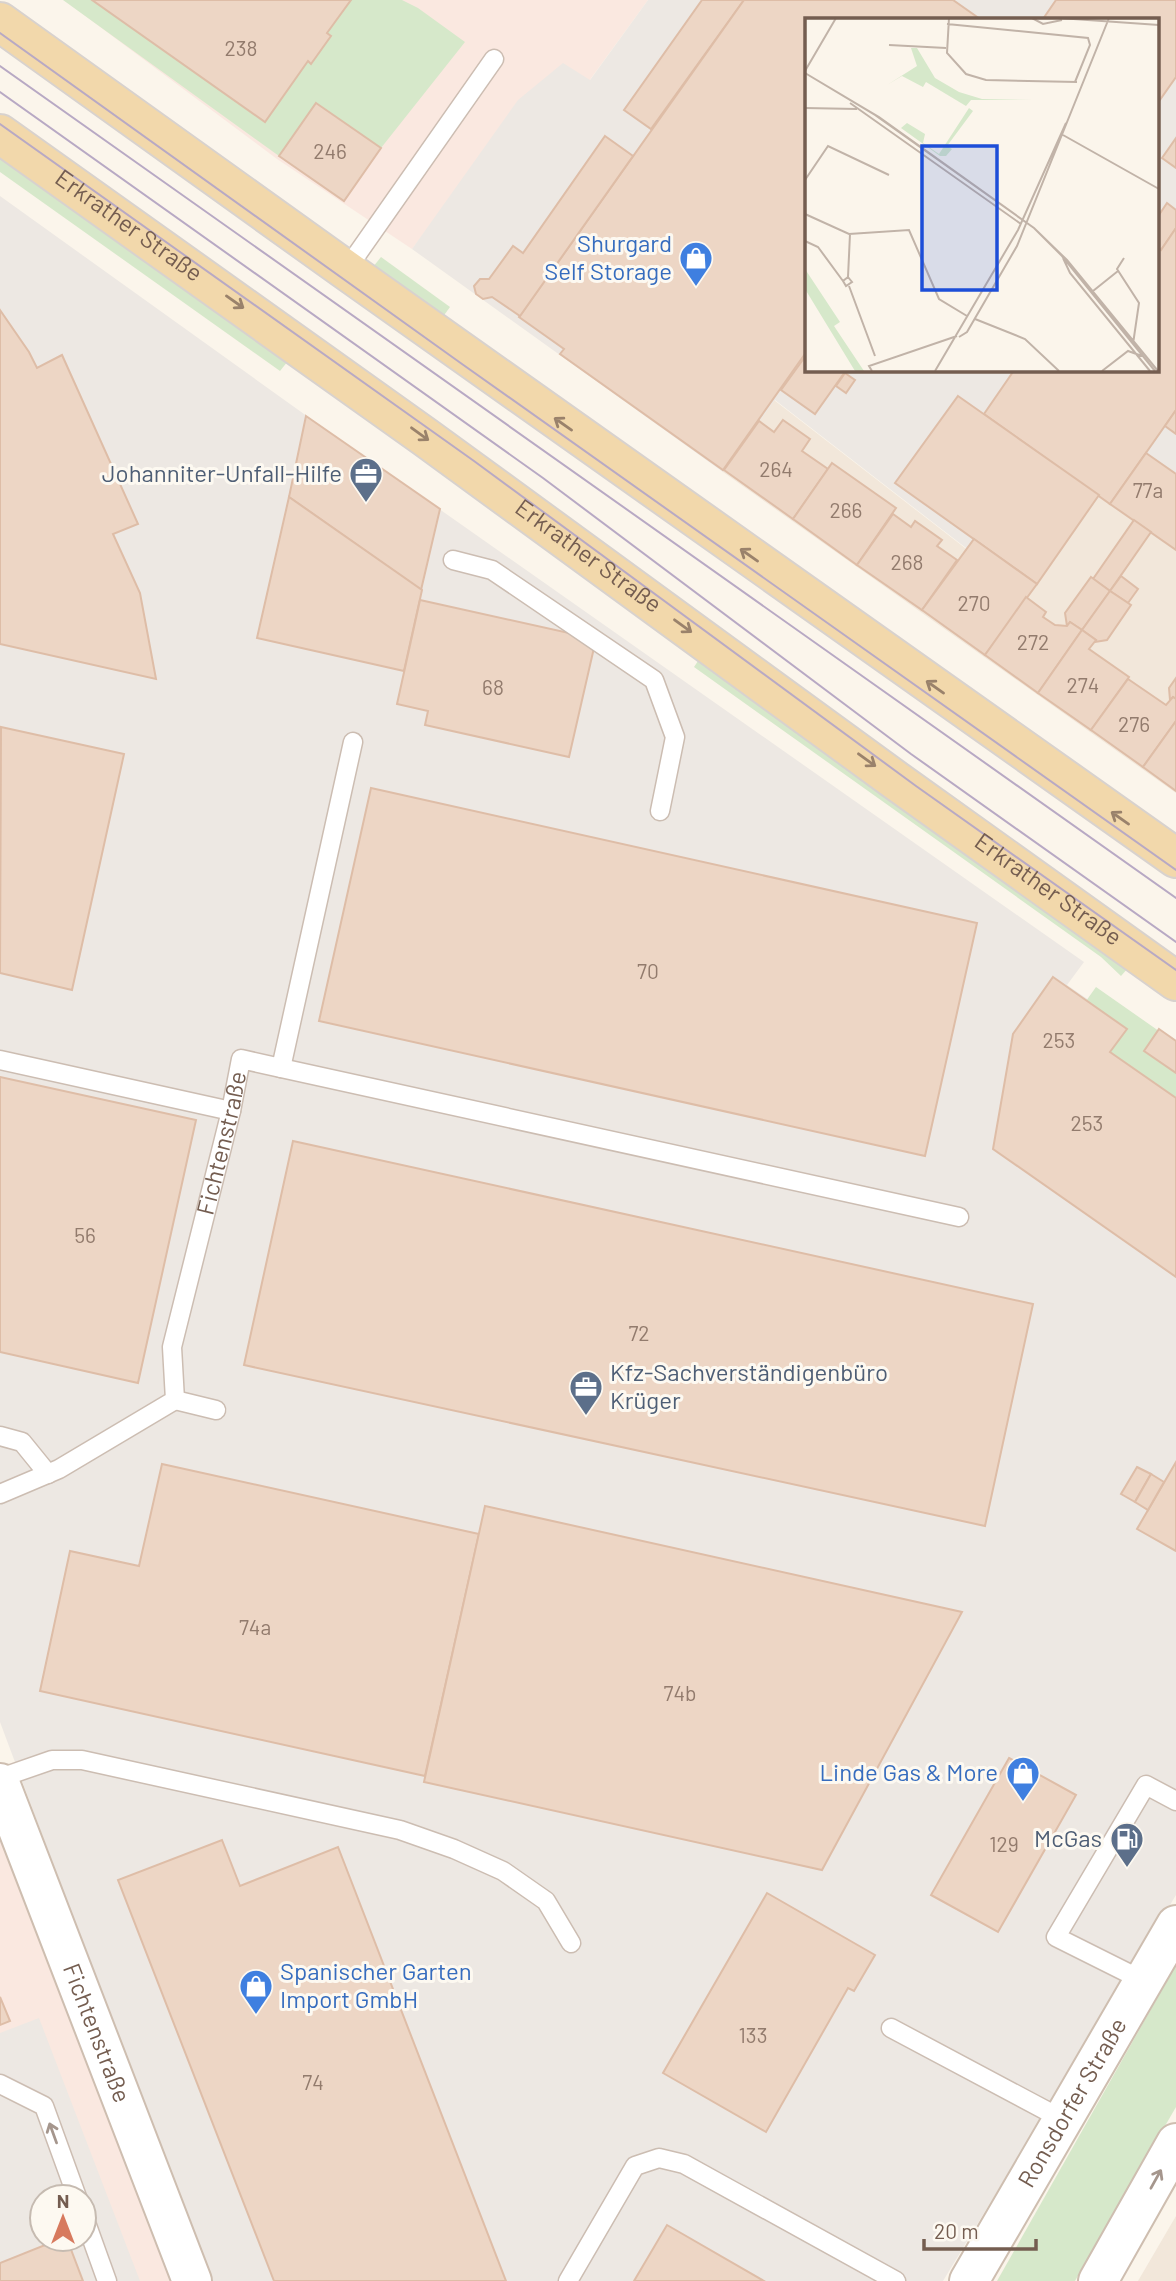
<svg xmlns="http://www.w3.org/2000/svg" width="1176" height="2281" font-family="Barlow,sans-serif">
	<rect width="100%" height="100%" fill="#fbf5eb"/>
	<g fill="#f2e7da">
		<path d="M 774,400 L 1027,596 L 1099,497 L 1176,551 L 1176,793 L 723,472 Z"/>
		<path d="M 1176,2216 L 1176,2281 L 1138,2281 Z"/>
	</g>
	<g fill="#fae8e0" fill-rule="evenodd">
		<path d="M 64,0 L 648,0 L 589,81 L 447,203 L 412,249 L 277,159 Z"/>
		<path d="M 0,1810 L 185,2281 L 0,2281 ZM 42,2197 L 84,2197 L 84,2239 L 42,2239 Z"/>
	</g>
	<g fill="#ede8e3" fill-rule="evenodd">
		<path d="M 648,0 L 1176,0 L 1176,551 L 1099,497 L 1028,596 L 775,400 L 723,472 L 412,249 L 518,100 L 563,63 L 590,80 ZM 807,19 L 1157,19 L 1157,369 L 807,369 Z"/>
		<path d="M 0,196 L 304,414 L 1084,962 L 1067,985 L 1131,1029 L 1176,1095 L 1176,1895 L 943,2281 L 209,2281 L 0,1722 Z"/>
		<path d="M 39,2018 L 140,2281 L 0,2281 L 0,2033 ZM 42,2197 L 84,2197 L 84,2239 L 42,2239 Z"/>
	</g>
	<g fill="#d6e8ca">
		<path d="M 63,0 L 92,0 L 264,122 L 308,61 L 312,63 L 331,36 L 327,33 L 351,0 L 402,0 L 418,8 L 465,42 L 381,148 L 316,103 L 279,156 Z"/>
		<path d="M 0,156 L 288,361 L 280,371 L 0,172 Z"/>
		<path d="M 381,257 L 450,307 L 442,318 L 373,267 Z"/>
		<path d="M 700,658 L 1128,968 L 1121,976 L 1101,957 L 694,667 Z"/>
		<path d="M 1096,987 L 1176,1043 L 1176,1098 L 1110,1052 L 1127,1029 L 1086,1001 Z"/>
		<path d="M 1176,1965 L 1176,2107 L 1075,2281 L 997,2281 Z"/>
	</g>
	<g fill="#edd6c5" stroke="#debda7" stroke-width="2">
		<path d="M 92,0 L 351,0 L 327,33 L 331,36 L 311,64 L 308,61 L 265,122 Z"/>
		<path d="M 702,0 L 744,0 L 651,129 L 624,110 Z"/>
		<path d="M 744,0 L 953,0 L 980,19 L 807,19 L 807,351 L 723,470 L 560,354 L 564,349 L 519,317 Z"/>
		<path d="M 1056,0 L 1176,0 L 1176,77 L 1157,104 L 1157,19 L 1043,19 Z"/>
		<path d="M 316,103 L 381,148 L 344,201 L 279,156 Z"/>
		<path d="M 605,136 L 633,156 L 520,316 L 492,297 L 483,299 L 476,294 L 474,286 L 480,279 L 489,279 L 513,246 L 523,253 Z"/>
		<path d="M 1176,138 L 1176,168 L 1162,158 Z"/>
		<path d="M 1167,203 L 1176,210 L 1176,228 L 1161,250 L 1157,247 L 1157,218 Z"/>
		<path d="M 1176,228 L 1176,410 L 1110,504 L 984,414 L 1015,369 L 1157,369 L 1157,247 L 1161,250 Z"/>
		<path d="M 0,310 L 29,352 L 37,368 L 62,355 L 138,524 L 113,534 L 140,593 L 156,679 L 0,644 Z"/>
		<path d="M 807,354 L 807,369 L 847,369 L 815,414 L 781,390 Z"/>
		<path d="M 845,373 L 855,380 L 846,393 L 836,386 Z"/>
		<path d="M 958,396 L 1099,495 L 1037,584 L 895,483 Z"/>
		<path d="M 1176,410 L 1176,434 L 1165,426 Z"/>
		<path d="M 306,416 L 440,509 L 421,590 L 289,497 Z"/>
		<path d="M 783,420 L 810,439 L 802,451 L 828,469 L 793,519 L 724,470 L 759,421 L 774,432 Z"/>
		<path d="M 1146,453 L 1176,474 L 1176,550 L 1110,504 Z"/>
		<path d="M 832,463 L 896,508 L 857,565 L 793,519 Z"/>
		<path d="M 289,497 L 422,590 L 404,671 L 257,638 Z"/>
		<path d="M 893,514 L 911,527 L 915,521 L 942,540 L 937,546 L 957,560 L 922,610 L 857,565 Z"/>
		<path d="M 1134,520 L 1151,532 L 1110,591 L 1093,579 Z"/>
		<path d="M 974,539 L 1037,584 L 985,655 L 922,610 Z"/>
		<path d="M 1121,576 L 1138,589 L 1128,603 L 1110,591 Z"/>
		<path d="M 1091,577 L 1110,591 L 1082,630 L 1070,622 L 1067,626 L 1065,613 Z"/>
		<path d="M 1110,591 L 1131,605 L 1107,640 L 1095,642 L 1096,640 L 1082,630 Z"/>
		<path d="M 1026,597 L 1046,612 L 1043,617 L 1055,625 L 1067,626 L 1070,622 L 1082,630 L 1038,693 L 985,655 Z"/>
		<path d="M 420,600 L 596,639 L 569,757 L 425,725 L 428,711 L 397,704 Z"/>
		<path d="M 1082,630 L 1096,640 L 1089,649 L 1129,677 L 1091,730 L 1038,693 Z"/>
		<path d="M 1176,678 L 1176,699 L 1173,697 L 1170,700 L 1169,688 Z"/>
		<path d="M 1128,679 L 1166,705 L 1173,697 L 1176,699 L 1176,721 L 1143,767 L 1091,730 Z"/>
		<path d="M 1176,721 L 1176,791 L 1143,767 Z"/>
		<path d="M 1,727 L 124,754 L 72,990 L 0,973 Z"/>
		<path d="M 371,788 L 977,923 L 925,1156 L 319,1021 Z"/>
		<path d="M 1053,977 L 1127,1029 L 1110,1052 L 1176,1098 L 1176,1277 L 993,1149 L 1013,1034 Z"/>
		<path d="M 1159,1029 L 1176,1041 L 1176,1073 L 1144,1051 Z"/>
		<path d="M 0,1077 L 196,1120 L 138,1383 L 0,1352 Z"/>
		<path d="M 293,1141 L 1033,1304 L 985,1526 L 244,1365 Z"/>
		<path d="M 1176,1462 L 1176,1551 L 1137,1529 Z"/>
		<path d="M 162,1464 L 479,1534 L 425,1776 L 40,1691 L 70,1551 L 139,1566 Z"/>
		<path d="M 1137,1467 L 1151,1474 L 1135,1502 L 1121,1494 Z"/>
		<path d="M 1151,1474 L 1164,1482 L 1148,1510 L 1135,1502 Z"/>
		<path d="M 485,1506 L 962,1612 L 822,1870 L 424,1782 Z"/>
		<path d="M 1009,1758 L 1076,1795 L 998,1932 L 931,1895 Z"/>
		<path d="M 222,1840 L 240,1886 L 338,1847 L 506,2281 L 274,2281 L 118,1880 Z"/>
		<path d="M 767,1893 L 875,1955 L 854,1991 L 848,1988 L 766,2132 L 663,2073 Z"/>
		<path d="M 0,1997 L 10,2021 L 0,2025 Z"/>
		<path d="M 667,2225 L 764,2281 L 634,2281 Z"/>
		<path d="M 60,2239 L 67,2239 L 83,2281 L 0,2281 L 0,2263 Z"/>
	</g>
	<g fill="none" stroke-linecap="round" stroke-linejoin="round">
		<defs>
			<g id="lane">
				<path d="M 346,270 L 494,59"/>
				<path d="M 453,560 L 492,570 L 654,680 L 675,737 L 660,811"/>
				<path d="M 0,1060 L 231,1111"/>
				<path d="M 281,1068 L 959,1217"/>
				<path d="M 175,1400 L 216,1410"/>
				<path d="M 0,1436 L 22,1442 L 48,1474"/>
				<path id="s1" d="M 0,1494 L 59,1469 L 175,1400 L 172,1347 L 231,1111 L 241,1059 L 281,1068 L 353,742"/>
				<path d="M 0,1778 L 52,1760 L 82,1760 L 400,1830 L 454,1849 L 503,1871 L 546,1901 L 571,1943"/>
				<path d="M 1144,1981 L 1056,1937 L 1146,1785 L 1176,1801"/>
				<path d="M 891,2028 L 1062,2119"/>
				<path d="M 0,2084 L 44,2106 L 77,2197"/>
				<path d="M 84,2217 L 107,2281"/>
				<path d="M 568,2281 L 635,2166 L 659,2158 L 684,2164 L 896,2281"/>
			</g>
			<g id="secondary">
				<path id="s2" d="M 0,1783 L 192,2281"/>
				<path id="s3" d="M 969,2281 L 1176,1925"/>
				<path d="M 1098,2281 L 1176,2143"/>
			</g>
			<g id="primary">
				<path d="M 0,22 L 346,270 L 1176,858"/>
				<path id="s4" d="M 0,134 L 425,437 L 895,780 L 1176,981"/>
			</g>
		</defs>
		<use href="#lane" stroke="#ccbdb2" stroke-width="21"/>
		<use href="#secondary" stroke="#cebeb0" stroke-width="42"/>
		<use href="#primary" stroke="#d8d2ce" stroke-width="42"/>
		<use href="#lane" stroke="#fff" stroke-width="18"/>
		<use href="#secondary" stroke="#fff" stroke-width="38"/>
		<use href="#primary" stroke="#f2d8ab" stroke-width="38"/>
		<g stroke="#b8a9c4" stroke-width="2">
			<path d="M 0,33 L 462,364 L 1176,870"/>
			<path d="M 0,66 L 1176,898"/>
			<path d="M 0,92 L 543,478 L 911,754 L 1176,942"/>
			<path d="M 0,124 L 474,461 L 916,786 L 1176,970"/>
		</g>
	</g>
	<defs><path id="oneway-shaft" d="M-6 0H5M1.5-3L5.5 0L1.5 3" fill="none" stroke-width="1.6" stroke-linecap="round" stroke-linejoin="round" transform="scale(1.75)"/></defs>
	<g stroke="#9a826b">
		<use href="#oneway-shaft" transform="translate(235 302) rotate(35)"/>
		<use href="#oneway-shaft" transform="translate(563 424) rotate(-145)"/>
		<use href="#oneway-shaft" transform="translate(420 434) rotate(36)"/>
		<use href="#oneway-shaft" transform="translate(749 555) rotate(-145)"/>
		<use href="#oneway-shaft" transform="translate(683 626) rotate(36)"/>
		<use href="#oneway-shaft" transform="translate(935 687) rotate(-145)"/>
		<use href="#oneway-shaft" transform="translate(867 760) rotate(36)"/>
		<use href="#oneway-shaft" transform="translate(1120 818) rotate(-145)"/>
	</g>
	<g stroke="#a5968d">
		<use href="#oneway-shaft" transform="translate(53 2133) rotate(-110)"/>
		<use href="#oneway-shaft" transform="translate(1156 2179) rotate(-61)"/>
	</g>
	<defs>
		<symbol id="shop-pin" viewBox="-11 -11 22 30"><path d="M0 17L-7.5 6A9.5 9.5 0 1 1 7.5 6Z" fill="#3f7fe0" stroke="#fdf9f1"/><path d="M-5-2.5h2.3a2.7 3.5 0 0 1 5.4 0H5L5.5 6h-11ZM-1.5-2.5h3a1.5 2.3 0 0 0-3 0Z" fill="#fff"/></symbol>
		<symbol id="office-pin" viewBox="-11 -11 22 30"><path d="M0 17L-7.5 6A9.5 9.5 0 1 1 7.5 6Z" fill="#5c6f8a" stroke="#fdf9f1"/><path d="M-6-3h4V-5.5h4V-3h4V5H-6ZM-1-4.5V-3h2v-1.5ZM-6 0V1H6V0Z" fill="#fff"/></symbol>
		<symbol id="fuel-pin" viewBox="-11 -11 22 30"><path d="M0 17L-7.5 6A9.5 9.5 0 1 1 7.5 6Z" fill="#5c6f8a" stroke="#fdf9f1"/><path d="M-5.5-6h7V0h2V4h1.3V-2.5L3-4.5l.8-.8L6-3V5H2.5V1h-1V6h-7ZM-4.2-4.7v3.2H.2V-4.7Z" fill="#fff"/></symbol>
	</defs>
	<g fill-rule="evenodd">
		<use href="#shop-pin" x="677" y="239" width="38" height="52"/>
		<use href="#office-pin" x="347" y="455" width="38" height="52"/>
		<use href="#office-pin" x="567" y="1368" width="38" height="52"/>
		<use href="#shop-pin" x="1004" y="1754" width="38" height="52"/>
		<use href="#fuel-pin" x="1108" y="1820" width="38" height="52"/>
		<use href="#shop-pin" x="237" y="1967" width="38" height="52"/>
	</g>
	<g text-anchor="middle" stroke-width="6" stroke-linejoin="round" paint-order="stroke">
		<g font-size="21" fill="#927b6d">
			<text x="241" y="56">238</text>
			<text x="330" y="159">246</text>
			<text x="776" y="477">264</text>
			<text x="1148" y="498">77a</text>
			<text x="846" y="518">266</text>
			<text x="907" y="570">268</text>
			<text x="974" y="611">270</text>
			<text x="1033" y="650">272</text>
			<text x="1083" y="693">274</text>
			<text x="493" y="695">68</text>
			<text x="1134" y="732">276</text>
			<text x="648" y="979">70</text>
			<text x="1059" y="1048">253</text>
			<text x="1087" y="1131">253</text>
			<text x="85" y="1243">56</text>
			<text x="639" y="1341">72</text>
			<text x="255" y="1635">74a</text>
			<text x="680" y="1701">74b</text>
			<text x="1004" y="1852">129</text>
			<text x="753" y="2043">133</text>
			<text x="313" y="2090">74</text>
		</g>
		<g font-size="24" fill="#745d50" stroke="#fdf9f1">
			<text dy="8" stroke="none"><textPath href="#s4" startOffset="158">Erkrather Straße</textPath></text>
			<text dy="8" stroke="none"><textPath href="#s4" startOffset="724">Erkrather Straße</textPath></text>
			<text dy="8" stroke="none"><textPath href="#s4" startOffset="1292">Erkrather Straße</textPath></text>
			<text dy="8" stroke="none"><textPath href="#s1" startOffset="462">Fichtenstraße</textPath></text>
			<text dy="8" stroke="none"><textPath href="#s2" startOffset="268">Fichtenstraße</textPath></text>
			<text dy="8" stroke="none"><textPath href="#s3" startOffset="206">Ronsdorfer Straße</textPath></text>
		</g>
		<g font-size="24" fill="#366cbe" stroke="#fdf9f1" text-anchor="end">
			<text x="672" y="252">Shurgard<tspan x="672" dy="28">Self Storage</tspan></text>
			<text x="998" y="1781">Linde Gas &amp; More</text>
			<text x="280" y="1980" text-anchor="start">Spanischer Garten<tspan x="280" dy="28">Import GmbH</tspan></text>
		</g>
		<g font-size="24" fill="#4e5e75" stroke="#fdf9f1" text-anchor="end">
			<text x="342" y="482">Johanniter-Unfall-Hilfe</text>
			<text x="610" y="1381" text-anchor="start">Kfz-Sachverständigenbüro<tspan x="610" dy="28">Krüger</tspan></text>
			<text x="1102" y="1847">McGas</text>
		</g>
	</g>
	<g transform="translate(805 18)">
		<rect width="354" height="354" fill="#fbf5eb"/>
		<path d="M 106,30 L 112,30 L 130,60 L 154,74 L 177,81 L 228,82 L 166,82 L 161,88 L 121,64 L 118,69 L 97,58 L 82,67 L 112,48 ZM 164,90 L 168,93 L 142,128 L 147,131 L 141,138 L 135,138 L 96,110 L 102,105 L 120,116 L 118,125 L 134,136 ZM 0,251 L 35,304 L 29,308 L 59,353 L 50,353 L 0,271 Z" fill="#d6e8ca"/>
		<path fill="none" stroke="#c1b3a8" stroke-width="2" d="M 144,0 L 142,35 L 161,56 L 181,62 L 272,64M 227,0 L 238,6 L 257,2M 254,0 L 354,7M 142,6 L 283,20 L 285,27 L 270,64M 84,27 L 141,30M 0,53 L 31,0M 0,55 L 74,99 L 229,210 L 262,242 L 353,353M 0,55 L 70,97 L 229,210 L 257,238 L 350,353M 45,85 L 216,206M 0,90 L 52,91M 258,117 L 354,171M 0,162 L 23,128 L 84,157M 0,196 L 44,216 L 104,212 L 134,281 L 162,298M 0,223 L 13,229 L 38,263M 258,240 L 265,255 L 345,353M 319,240 L 312,251 L 334,285 L 328,326M 43,259 L 38,263 L 41,268 L 47,264 L 43,259 L 45,216M 44,268 L 70,338M 288,273 L 313,253M 170,301 L 220,321 L 254,353M 154,319 L 162,314 L 212,228 L 304,0M 67,353 L 64,348 L 152,318M 130,353 L 213,212 L 261,105M 297,353 L 323,333 L 337,338"/>
		<path fill="#1d4ed8" fill-opacity="0.15" stroke="#1d4ed8" stroke-width="3.5" d="M 117,128 L 192,128 L 192,272 L 117,272 Z"/>
		<rect width="354" height="354" fill="none" stroke="#745d50" stroke-width="3.5"/>
	</g>
	<g transform="translate(63 2218)"><circle r="33" fill="#fdf9f1" stroke="#c6bbb1" stroke-width="2"/>
	<path d="M0-5L12 26L0 18L-12 26Z" fill="#d77a5e"/>
	<text y="-10" font-size="19" font-weight="bold" text-anchor="middle" fill="#745d50">N</text>
	</g>
	<path d="M924 2239v10h112v-10" fill="none" stroke="#745d50" stroke-width="3.5"/>
	<text x="934" y="2239" font-size="21" fill="#745d50" stroke="#fdf9f1" stroke-width="5" paint-order="stroke">20 m</text>
</svg>
